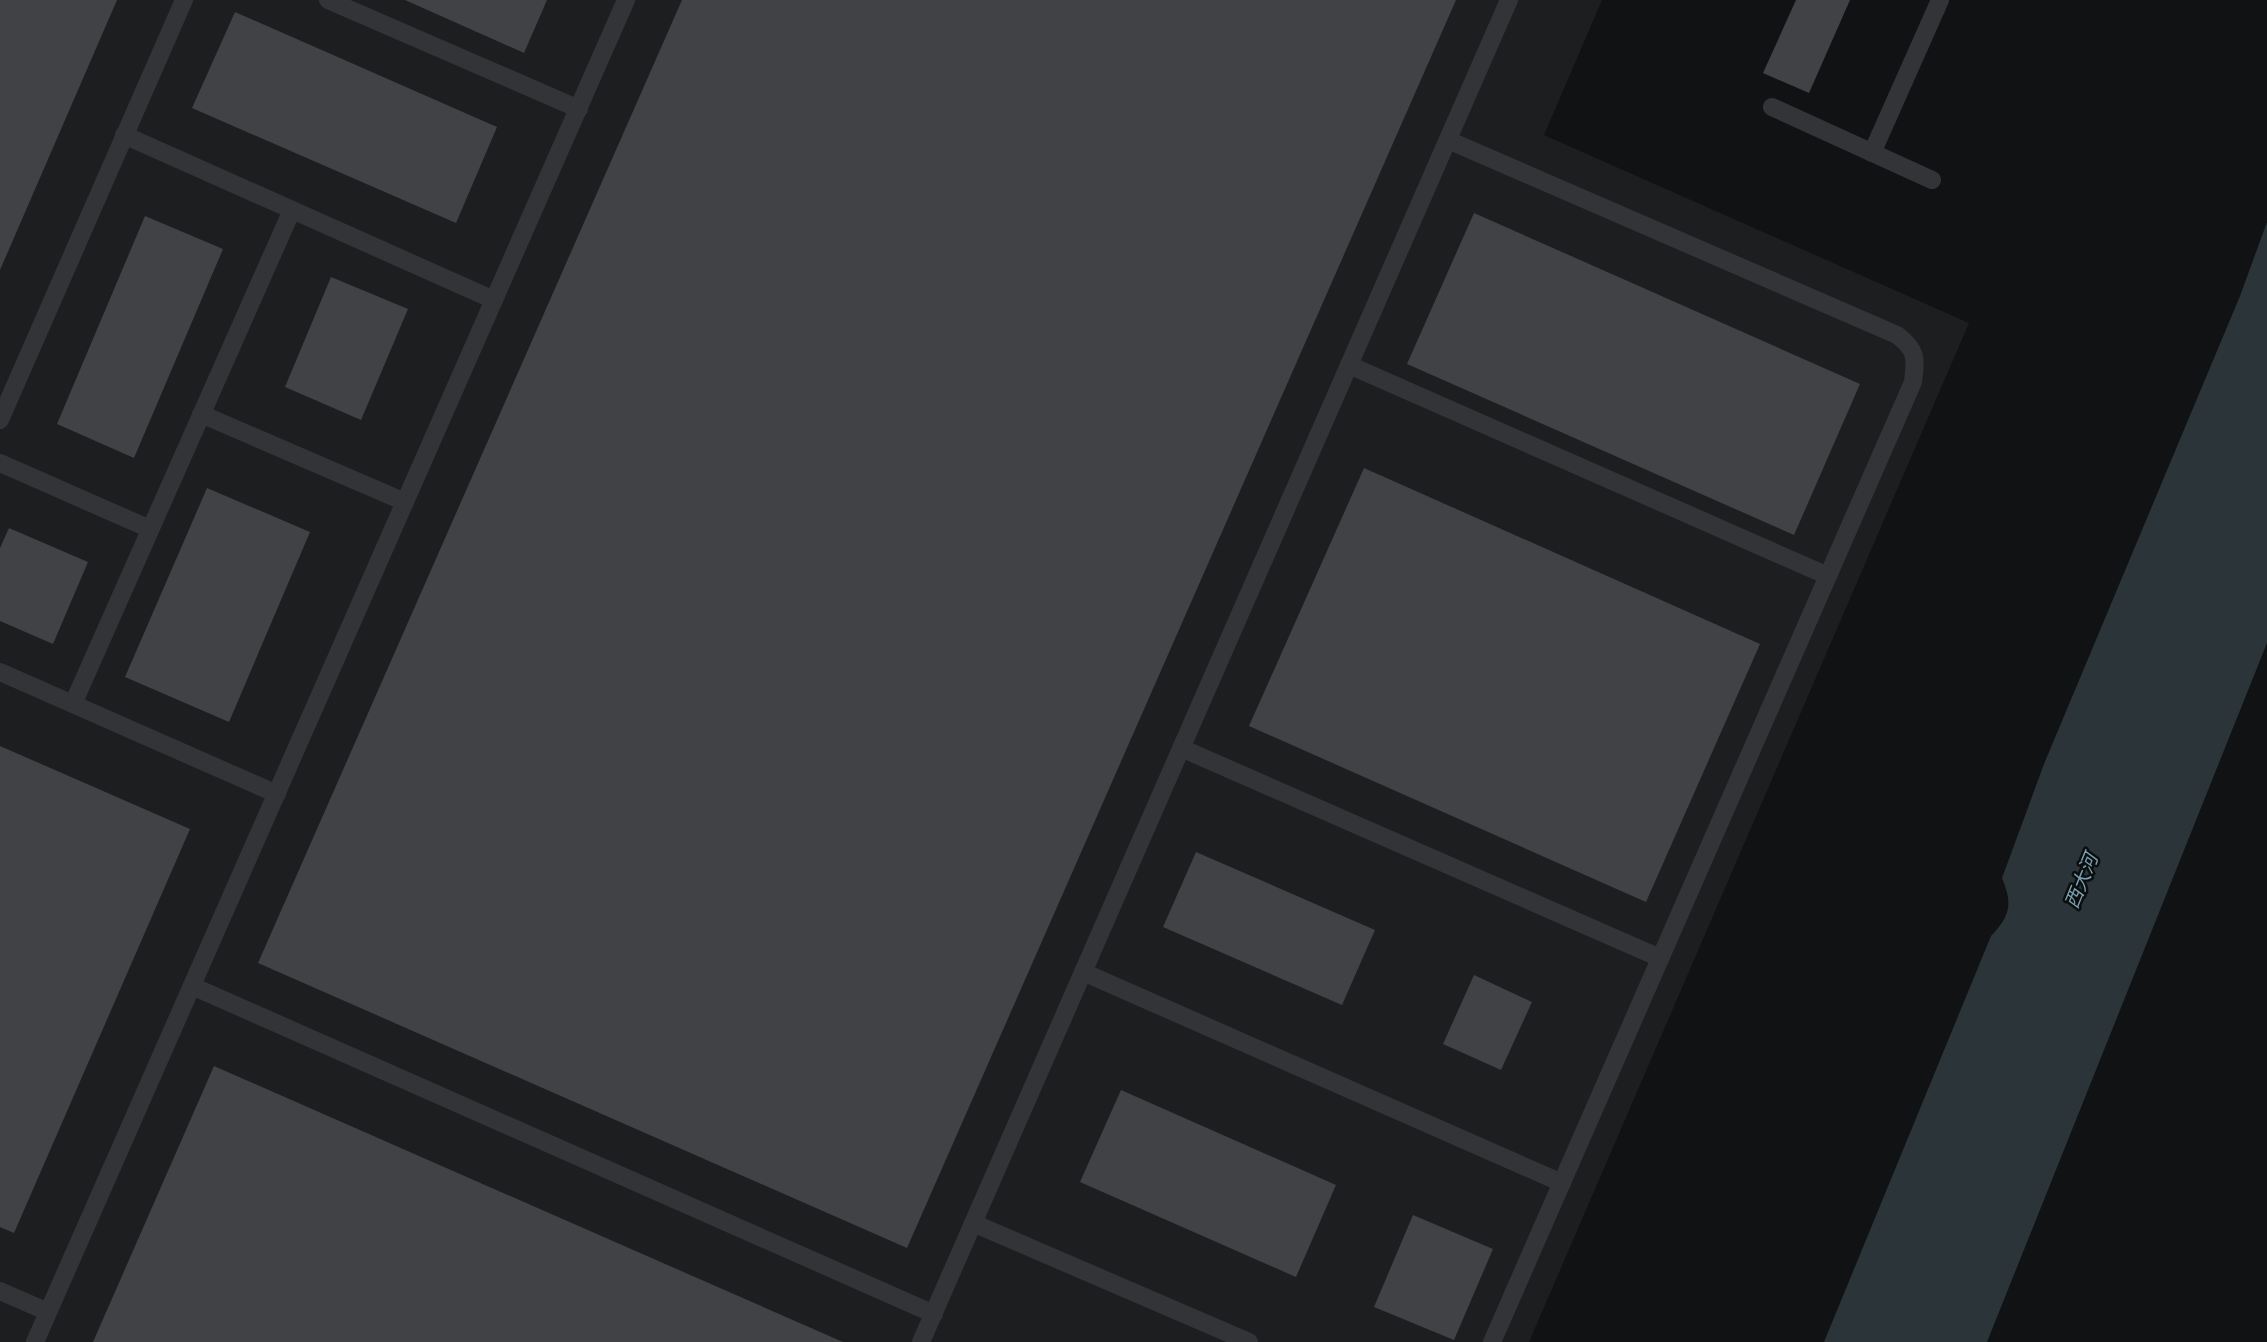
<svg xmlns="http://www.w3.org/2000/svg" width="2267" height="1342" font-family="'Asap Condensed','Noto Sans SC',sans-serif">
	<rect width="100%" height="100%" fill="#111213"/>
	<path fill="#1d1e20" d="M 0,0 L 1602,0 L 1544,135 L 1969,323 L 1529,1342 L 0,1342 Z"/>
	<path fill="#2a3439" d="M 2267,222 L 2267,643 L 1987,1342 L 1824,1342 L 1991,936 C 2010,916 2013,904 2002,878 L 2044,764 L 2240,296 Z"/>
	<g fill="#404246">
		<path d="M 0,0 L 117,0 L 0,270 Z"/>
		<path d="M 405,0 L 547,0 L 524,53 Z"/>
		<path d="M 682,0 L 1456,0 L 907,1248 L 258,963 Z"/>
		<path d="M 1796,0 L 1850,0 L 1809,93 L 1763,73 Z"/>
		<path d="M 235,12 L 497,127 L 456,223 L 192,108 Z"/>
		<path d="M 1474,213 L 1860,384 L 1794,535 L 1407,364 Z"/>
		<path d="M 145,216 L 223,249 L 134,458 L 57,424 Z"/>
		<path d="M 331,277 L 408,309 L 361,420 L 285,387 Z"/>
		<path d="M 1364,468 L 1760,644 L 1646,902 L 1249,726 Z"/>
		<path d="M 207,488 L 310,532 L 229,722 L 125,677 Z"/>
		<path d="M 9,528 L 88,562 L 53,644 L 0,621 L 0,548 Z"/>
		<path d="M 0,746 L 190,829 L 14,1233 L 0,1227 Z"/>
		<path d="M 1196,852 L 1375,930 L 1342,1005 L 1163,927 Z"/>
		<path d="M 1474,975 L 1532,1002 L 1501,1070 L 1443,1044 Z"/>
		<path d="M 214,1066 L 843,1342 L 93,1342 Z"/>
		<path d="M 1121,1090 L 1336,1185 L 1296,1277 L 1080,1182 Z"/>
		<path d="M 1413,1215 L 1493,1249 L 1454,1340 L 1374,1307 Z"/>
	</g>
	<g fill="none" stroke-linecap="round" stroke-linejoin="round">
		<g stroke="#323438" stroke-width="18">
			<path d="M 328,0 L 579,109"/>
			<path d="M 1772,107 L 1932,180"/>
			<path d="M 124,135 L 494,300"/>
			<path d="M 1448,140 L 1897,335 C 1917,350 1916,358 1913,382 L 1492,1342"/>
			<path d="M 1872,153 L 1940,0"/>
			<path d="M 1349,365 L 1828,576"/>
			<path d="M 201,414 L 405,502"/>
			<path d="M 0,420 L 184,0"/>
			<path d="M 0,463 L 150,529"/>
			<path d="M 0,672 L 277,794"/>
			<path d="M 73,704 L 292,210"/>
			<path d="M 1181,748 L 1660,958"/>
			<path d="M 1083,972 L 1562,1183"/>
			<path d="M 192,986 L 934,1314"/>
			<path d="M 973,1223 L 1249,1342"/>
			<path d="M 0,1291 L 48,1312"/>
			<path d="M 35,1342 L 626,0"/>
			<path d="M 921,1342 L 1509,0"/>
		</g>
	</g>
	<g text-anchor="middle" stroke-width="5" stroke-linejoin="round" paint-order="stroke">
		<g font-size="19" font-style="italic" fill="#78a0b0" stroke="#0c0d0e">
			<text transform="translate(2081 881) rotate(-68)" y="7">西大河</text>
		</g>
	</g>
</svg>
